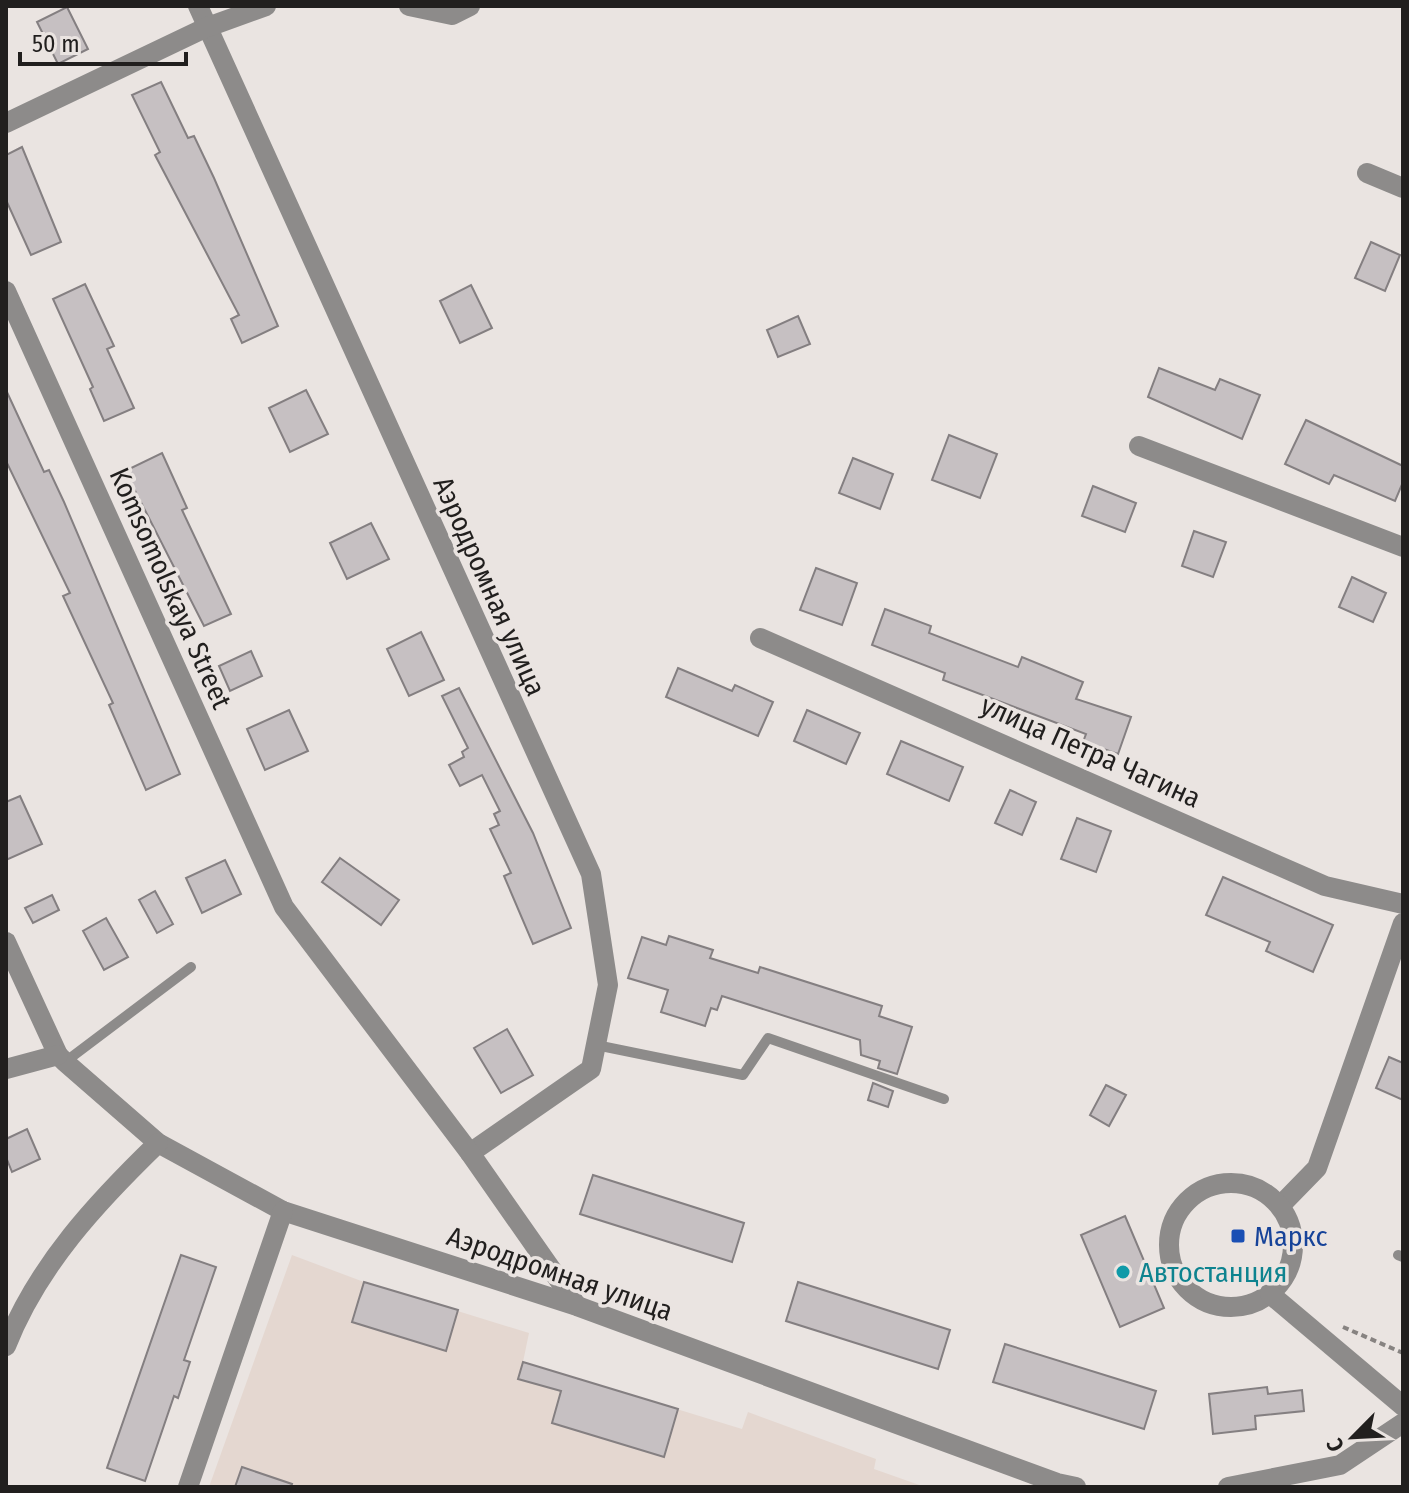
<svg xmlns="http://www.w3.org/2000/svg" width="1409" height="1493" font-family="'Fira Sans Condensed',sans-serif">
	<rect width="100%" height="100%" fill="#eae4e1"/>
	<path fill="#e4d7d0" d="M 292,1255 L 364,1282 L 529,1333 L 523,1362 L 742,1429 L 748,1412 L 876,1459 L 874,1469 L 925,1487 L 209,1487 Z"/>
	<g fill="#c6c0c2" stroke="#847f81" stroke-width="2">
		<path d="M 67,7 L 88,49 L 58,64 L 37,22 Z"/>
		<path d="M 161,82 L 188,138 L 194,136 L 214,178 L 278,326 L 242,343 L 231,319 L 239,315 L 155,155 L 160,152 L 132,95 Z"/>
		<path d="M 22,147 L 61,242 L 31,255 L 6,200 L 6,155 Z"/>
		<path d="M 1371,242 L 1400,255 L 1385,291 L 1355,278 Z"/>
		<path d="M 85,284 L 114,346 L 107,349 L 134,408 L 104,421 L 90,389 L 93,387 L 53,299 Z"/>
		<path d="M 471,285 L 492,328 L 460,343 L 440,301 Z"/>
		<path d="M 798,316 L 810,344 L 778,357 L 767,330 Z"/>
		<path d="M 1159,368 L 1215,390 L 1220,379 L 1260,395 L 1242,439 L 1148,397 Z"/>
		<path d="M 6,390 L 44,472 L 49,470 L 64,502 L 180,774 L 146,790 L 109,705 L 113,703 L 63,596 L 70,593 L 6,461 Z"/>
		<path d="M 306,390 L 328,434 L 290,452 L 269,408 Z"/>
		<path d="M 1306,420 L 1403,466 L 1403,482 L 1395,501 L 1334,475 L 1329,484 L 1285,464 Z"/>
		<path d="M 949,435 L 997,454 L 980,498 L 932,480 Z"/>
		<path d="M 162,453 L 187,508 L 182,510 L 231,614 L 204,626 L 125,471 Z"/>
		<path d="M 853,458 L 893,474 L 880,509 L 839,493 Z"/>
		<path d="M 1093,486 L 1136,503 L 1125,532 L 1082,516 Z"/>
		<path d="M 371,523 L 389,559 L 347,579 L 330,543 Z"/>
		<path d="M 1194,531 L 1226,542 L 1213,577 L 1182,566 Z"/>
		<path d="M 816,568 L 857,583 L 842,625 L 800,610 Z"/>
		<path d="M 1352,577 L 1386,593 L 1373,622 L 1339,607 Z"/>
		<path d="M 885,609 L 931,626 L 929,633 L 1018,667 L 1022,657 L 1083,682 L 1076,699 L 1131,717 L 1118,754 L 1083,742 L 1086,734 L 943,680 L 945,673 L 872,645 Z"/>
		<path d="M 421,632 L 444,680 L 409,696 L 387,649 Z"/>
		<path d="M 251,651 L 262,676 L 230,691 L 219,666 Z"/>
		<path d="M 678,668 L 732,691 L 735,685 L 773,702 L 758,736 L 666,697 Z"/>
		<path d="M 459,688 L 533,833 L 571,928 L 533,944 L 504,876 L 511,873 L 490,829 L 499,825 L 494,814 L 500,811 L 482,775 L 460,786 L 449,765 L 464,757 L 462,752 L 468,748 L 442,696 Z"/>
		<path d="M 289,710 L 308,751 L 265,770 L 247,729 Z"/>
		<path d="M 807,710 L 860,733 L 846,764 L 794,741 Z"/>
		<path d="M 901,741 L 963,767 L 949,801 L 887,774 Z"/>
		<path d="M 1010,790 L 1036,802 L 1022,835 L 995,823 Z"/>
		<path d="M 20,796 L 42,844 L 6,860 L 6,802 Z"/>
		<path d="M 1077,818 L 1111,831 L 1096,872 L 1061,859 Z"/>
		<path d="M 340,858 L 399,900 L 381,925 L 322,882 Z"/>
		<path d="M 225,860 L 241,894 L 202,913 L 186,878 Z"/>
		<path d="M 1223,877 L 1333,925 L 1313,972 L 1266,951 L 1270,942 L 1206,915 Z"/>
		<path d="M 155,891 L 173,924 L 157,933 L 139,900 Z"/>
		<path d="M 52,895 L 59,910 L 33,923 L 25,908 Z"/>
		<path d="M 106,918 L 128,957 L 104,970 L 83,931 Z"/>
		<path d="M 669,936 L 713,950 L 710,958 L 758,973 L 760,967 L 882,1006 L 879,1016 L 912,1027 L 897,1074 L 878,1068 L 880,1061 L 861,1055 L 860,1040 L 722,996 L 717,1010 L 711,1008 L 705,1026 L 661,1012 L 668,990 L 628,978 L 642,937 L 666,945 Z"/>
		<path d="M 507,1029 L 533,1075 L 501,1093 L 474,1048 Z"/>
		<path d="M 1389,1057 L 1403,1063 L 1403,1100 L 1376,1088 Z"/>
		<path d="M 873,1083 L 893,1091 L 888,1107 L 868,1100 Z"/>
		<path d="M 1106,1085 L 1126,1095 L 1109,1126 L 1090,1115 Z"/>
		<path d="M 27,1129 L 40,1159 L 12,1172 L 6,1157 L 6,1139 Z"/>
		<path d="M 593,1175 L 744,1223 L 732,1262 L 580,1214 Z"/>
		<path d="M 1125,1216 L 1164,1308 L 1120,1327 L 1081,1235 Z"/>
		<path d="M 181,1255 L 216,1267 L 184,1360 L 190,1362 L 178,1398 L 174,1396 L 145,1481 L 107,1468 Z"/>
		<path d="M 364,1282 L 458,1310 L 446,1351 L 352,1322 Z"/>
		<path d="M 798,1282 L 950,1330 L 938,1369 L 786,1321 Z"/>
		<path d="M 1005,1344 L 1156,1391 L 1144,1429 L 993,1382 Z"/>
		<path d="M 523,1362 L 678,1409 L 664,1457 L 552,1423 L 561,1391 L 518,1379 Z"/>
		<path d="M 1267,1387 L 1268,1394 L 1302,1390 L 1304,1411 L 1255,1416 L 1256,1429 L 1213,1434 L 1209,1394 Z"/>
		<path d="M 242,1467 L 292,1484 L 291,1487 L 235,1487 Z"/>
	</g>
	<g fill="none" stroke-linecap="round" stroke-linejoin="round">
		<path stroke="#878381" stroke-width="4" stroke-dasharray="6 4" stroke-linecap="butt" d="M 1343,1327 L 1403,1353"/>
		<g stroke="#8d8b8a" stroke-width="10">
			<path d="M 596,1045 L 743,1075 L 768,1038 L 944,1099"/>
			<path d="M 65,1062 L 191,967"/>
			<path d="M 1398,1255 L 1403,1257"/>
		</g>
		<g stroke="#8d8b8a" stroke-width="20">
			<path d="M 198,6 L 591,874 L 608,985 L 591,1069 L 470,1153"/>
			<path d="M 409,6 L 452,15 L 470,6"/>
			<path d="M 6,123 L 205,28 L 266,6"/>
			<path d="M 1367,173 L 1403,188"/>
			<path d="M 6,291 L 284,907 L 470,1153 L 577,1306"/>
			<path d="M 1139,446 L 1403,547"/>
			<path d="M 760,638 L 1325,886 L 1403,904"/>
			<path d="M 6,942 L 58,1055 L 65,1062 L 158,1143 L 283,1211 L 577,1306 L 1057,1483 L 1076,1487"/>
			<path d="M 6,1069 L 58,1055"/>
			<path d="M 1280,1206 L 1317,1168 L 1403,923"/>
			<path d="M 6,1346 C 38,1265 97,1202 158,1143"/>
			<path d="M 188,1487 L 283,1211"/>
			<path d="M 1228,1487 L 1340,1465 L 1403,1423"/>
		</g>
		<g stroke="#8d8b8a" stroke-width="20">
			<circle cx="1231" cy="1245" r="62"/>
			<path d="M 1270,1294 L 1403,1406"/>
		</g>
	</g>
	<rect fill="#1a4fb4" stroke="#eae4e1" stroke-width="3" x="1230" y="1228" width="16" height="16" rx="4"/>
	<circle fill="#0f9aa8" stroke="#eae4e1" stroke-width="3" cx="1123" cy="1272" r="8"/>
	<g text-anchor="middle" stroke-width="7" stroke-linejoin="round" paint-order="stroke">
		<g font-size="28" fill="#211f1e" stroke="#eae4e1">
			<text transform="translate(490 586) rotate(66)" y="10">Аэродромная улица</text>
			<text transform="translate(171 588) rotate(66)" y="10">Komsomolskaya Street</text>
			<text transform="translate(1091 751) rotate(24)" y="10">улица Петра Чагина</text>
			<text transform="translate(560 1273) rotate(19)" y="10">Аэродромная улица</text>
		</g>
		<g font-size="28" fill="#164399" stroke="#eae4e1" text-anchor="start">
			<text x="1254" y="1246">Маркс</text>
		</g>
		<g font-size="28" fill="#0d838f" stroke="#eae4e1" text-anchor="start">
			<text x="1139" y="1282">Автостанция</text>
		</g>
	</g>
	<rect width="1409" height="1493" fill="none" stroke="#211f1e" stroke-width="16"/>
	<g transform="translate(1353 1437) rotate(246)" stroke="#eae4e1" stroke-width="6" paint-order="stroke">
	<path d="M0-6L14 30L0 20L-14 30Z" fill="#211f1e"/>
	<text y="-12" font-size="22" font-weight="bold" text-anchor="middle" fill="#211f1e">С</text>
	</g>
	<path d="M20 52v12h166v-12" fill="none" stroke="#211f1e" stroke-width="4"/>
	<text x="32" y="52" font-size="24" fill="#211f1e" stroke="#eae4e1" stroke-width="6" paint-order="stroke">50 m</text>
</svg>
